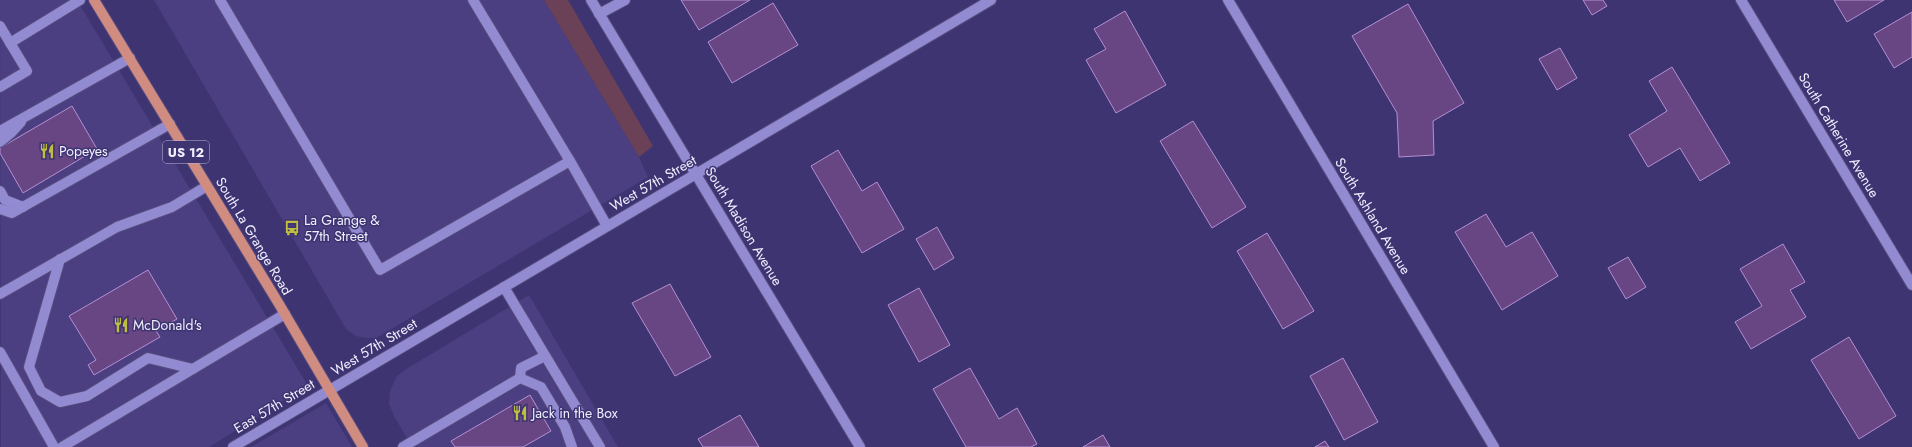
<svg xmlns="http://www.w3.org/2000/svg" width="1912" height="447" font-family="Jost,sans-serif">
	<rect width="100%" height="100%" fill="#3e3472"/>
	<g fill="#4b3f82">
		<path d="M 0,0 L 77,0 L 308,386 L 209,447 L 1,447 Z"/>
		<path d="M 154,0 L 544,0 L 639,157 L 648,177 L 376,338 L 366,338 L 356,336 L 346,329 Z"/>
		<path d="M 529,295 L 618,447 L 412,447 L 394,416 L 389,404 L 390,391 L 397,376 L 408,368 Z"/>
		<path d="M 326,403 L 352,447 L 251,447 Z"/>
	</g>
	<path fill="#6a4156" d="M 544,0 L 568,0 L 653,146 L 639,157 Z"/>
	<g fill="#684684" stroke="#b38fd3">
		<path d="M 681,0 L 750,0 L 699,30 Z"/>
		<path d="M 1583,0 L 1603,0 L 1607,6 L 1592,15 Z"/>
		<path d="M 1834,0 L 1884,0 L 1847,22 Z"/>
		<path d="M 773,3 L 798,45 L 732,83 L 708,42 Z"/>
		<path d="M 1408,4 L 1464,103 L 1433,121 L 1434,155 L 1399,157 L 1397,113 L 1352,36 Z"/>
		<path d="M 1125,11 L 1166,85 L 1116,113 L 1086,60 L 1106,49 L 1094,29 Z"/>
		<path d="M 1912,12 L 1912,57 L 1894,68 L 1874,34 Z"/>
		<path d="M 1560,48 L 1577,78 L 1557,90 L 1539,59 Z"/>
		<path d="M 1672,67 L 1730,163 L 1700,181 L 1680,148 L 1648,167 L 1629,135 L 1667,111 L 1649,81 Z"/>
		<path d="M 72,106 L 97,149 L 23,193 L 0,153 L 0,148 Z"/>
		<path d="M 1193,121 L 1246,207 L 1212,228 L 1160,141 Z"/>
		<path d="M 838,150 L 862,191 L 877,182 L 904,229 L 862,253 L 811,166 Z"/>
		<path d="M 1486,214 L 1506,247 L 1532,232 L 1558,276 L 1502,310 L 1455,232 Z"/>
		<path d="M 937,227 L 954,258 L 934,270 L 916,239 Z"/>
		<path d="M 1267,233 L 1314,311 L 1283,329 L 1237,251 Z"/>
		<path d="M 1783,244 L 1805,282 L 1790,290 L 1806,317 L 1751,349 L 1735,322 L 1762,306 L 1740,269 Z"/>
		<path d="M 1628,257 L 1646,287 L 1626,299 L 1608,268 Z"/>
		<path d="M 148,270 L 177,319 L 156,331 L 160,337 L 94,375 L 88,365 L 96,360 L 69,316 Z"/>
		<path d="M 670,284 L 711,357 L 675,376 L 632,303 Z"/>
		<path d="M 919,288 L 950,345 L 919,362 L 888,305 Z"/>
		<path d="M 1849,337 L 1896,416 L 1859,439 L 1811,360 Z"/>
		<path d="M 1343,358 L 1378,422 L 1344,440 L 1310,376 Z"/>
		<path d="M 970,368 L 999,419 L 1017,408 L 1037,444 L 1031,447 L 966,447 L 933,389 Z"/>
		<path d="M 530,395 L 551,431 L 523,447 L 455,447 L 451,441 Z"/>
		<path d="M 740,415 L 759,447 L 703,447 L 698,439 Z"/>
		<path d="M 1103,435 L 1110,447 L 1083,447 Z"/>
		<path d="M 1325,441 L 1329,447 L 1315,447 Z"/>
	</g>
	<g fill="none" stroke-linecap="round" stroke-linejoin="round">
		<defs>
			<g id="minor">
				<path d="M 220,0 L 380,270 L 570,161 L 607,226"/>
				<path d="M 473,0 L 570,161"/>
				<path d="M 591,0 L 860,447"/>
				<path d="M 1228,0 L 1494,447"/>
				<path d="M 1741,0 L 1912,285"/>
				<path d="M 599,14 L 625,0"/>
				<path d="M 0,26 L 27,71 L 0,87"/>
				<path d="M 10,43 L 80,0"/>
				<path d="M 0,131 L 130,58"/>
				<path d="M 0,142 L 11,133 L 21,122"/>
				<path d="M 0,191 L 5,200 L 23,207"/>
				<path d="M 0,209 L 12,213 L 170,124"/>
				<path d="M 60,259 L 29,367 L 41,391 L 60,402 L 87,396 L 148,358 L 193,369"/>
				<path d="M 504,287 L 600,447"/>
				<path d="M 0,294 L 117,227 L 172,207 L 207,186"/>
				<path d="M 0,352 L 54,447"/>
				<path d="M 520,378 L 521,368 L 545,356"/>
				<path d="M 62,447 L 285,314"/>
				<path d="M 233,447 L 991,0"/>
				<path d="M 403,447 L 520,378 L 541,387 L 565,427 L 572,447"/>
			</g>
			<path id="major" d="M 94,0 L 279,304 L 363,447"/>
		</defs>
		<use href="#minor" stroke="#564c7e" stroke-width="12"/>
		<use href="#major" stroke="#564c7e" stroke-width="12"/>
		<use href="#minor" stroke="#928bd1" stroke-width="10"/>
		<use href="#major" stroke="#d18c82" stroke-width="10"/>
	</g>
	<defs>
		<symbol id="restaurant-bare" viewBox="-9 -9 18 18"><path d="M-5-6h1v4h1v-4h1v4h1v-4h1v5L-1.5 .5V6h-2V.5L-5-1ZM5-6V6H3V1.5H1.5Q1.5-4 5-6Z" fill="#c0be40" stroke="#3e3472" stroke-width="2.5" paint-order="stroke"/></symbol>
		<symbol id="bus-bare" viewBox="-9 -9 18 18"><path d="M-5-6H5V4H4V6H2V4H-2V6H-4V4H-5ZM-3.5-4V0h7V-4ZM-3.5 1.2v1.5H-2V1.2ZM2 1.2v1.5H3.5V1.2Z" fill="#c0be40" stroke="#3e3472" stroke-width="2.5" paint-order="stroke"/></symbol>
	</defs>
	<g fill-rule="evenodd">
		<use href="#restaurant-bare" x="36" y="140" width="22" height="22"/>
		<use href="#bus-bare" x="281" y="217" width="22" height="22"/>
		<use href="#restaurant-bare" x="110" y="314" width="22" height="22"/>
		<use href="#restaurant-bare" x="509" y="402" width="22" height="22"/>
	</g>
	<g text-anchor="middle" stroke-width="3" stroke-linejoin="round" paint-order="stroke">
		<rect fill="#3e3472" stroke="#bab7d4" stroke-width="1" x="163" y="141" width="46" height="22" rx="3"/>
		<g font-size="13" font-weight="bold" fill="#efeffe">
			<text x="186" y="157">US 12</text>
		</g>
		<g font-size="14" fill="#efeffe" stroke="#3e3472">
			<text transform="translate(1839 135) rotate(59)" y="5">South Catherine Avenue</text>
			<text transform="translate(653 183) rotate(-30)" y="5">West 57th Street</text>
			<text transform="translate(1373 216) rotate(59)" y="5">South Ashland Avenue</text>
			<text transform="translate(744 226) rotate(59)" y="5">South Madison Avenue</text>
			<text transform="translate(254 236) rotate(59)" y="5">South La Grange Road</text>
			<text transform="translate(374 347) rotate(-31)" y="5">West 57th Street</text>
			<text transform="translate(274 406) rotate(-31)" y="5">East 57th Street</text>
		</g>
		<g font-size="14" fill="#efeffe" stroke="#3e3472" text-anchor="start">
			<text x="59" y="156">Popeyes</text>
			<text x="304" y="225">La Grange &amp;<tspan x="304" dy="16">57th Street</tspan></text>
			<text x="133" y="330">McDonald's</text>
			<text x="532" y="418">Jack in the Box</text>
		</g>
	</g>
</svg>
